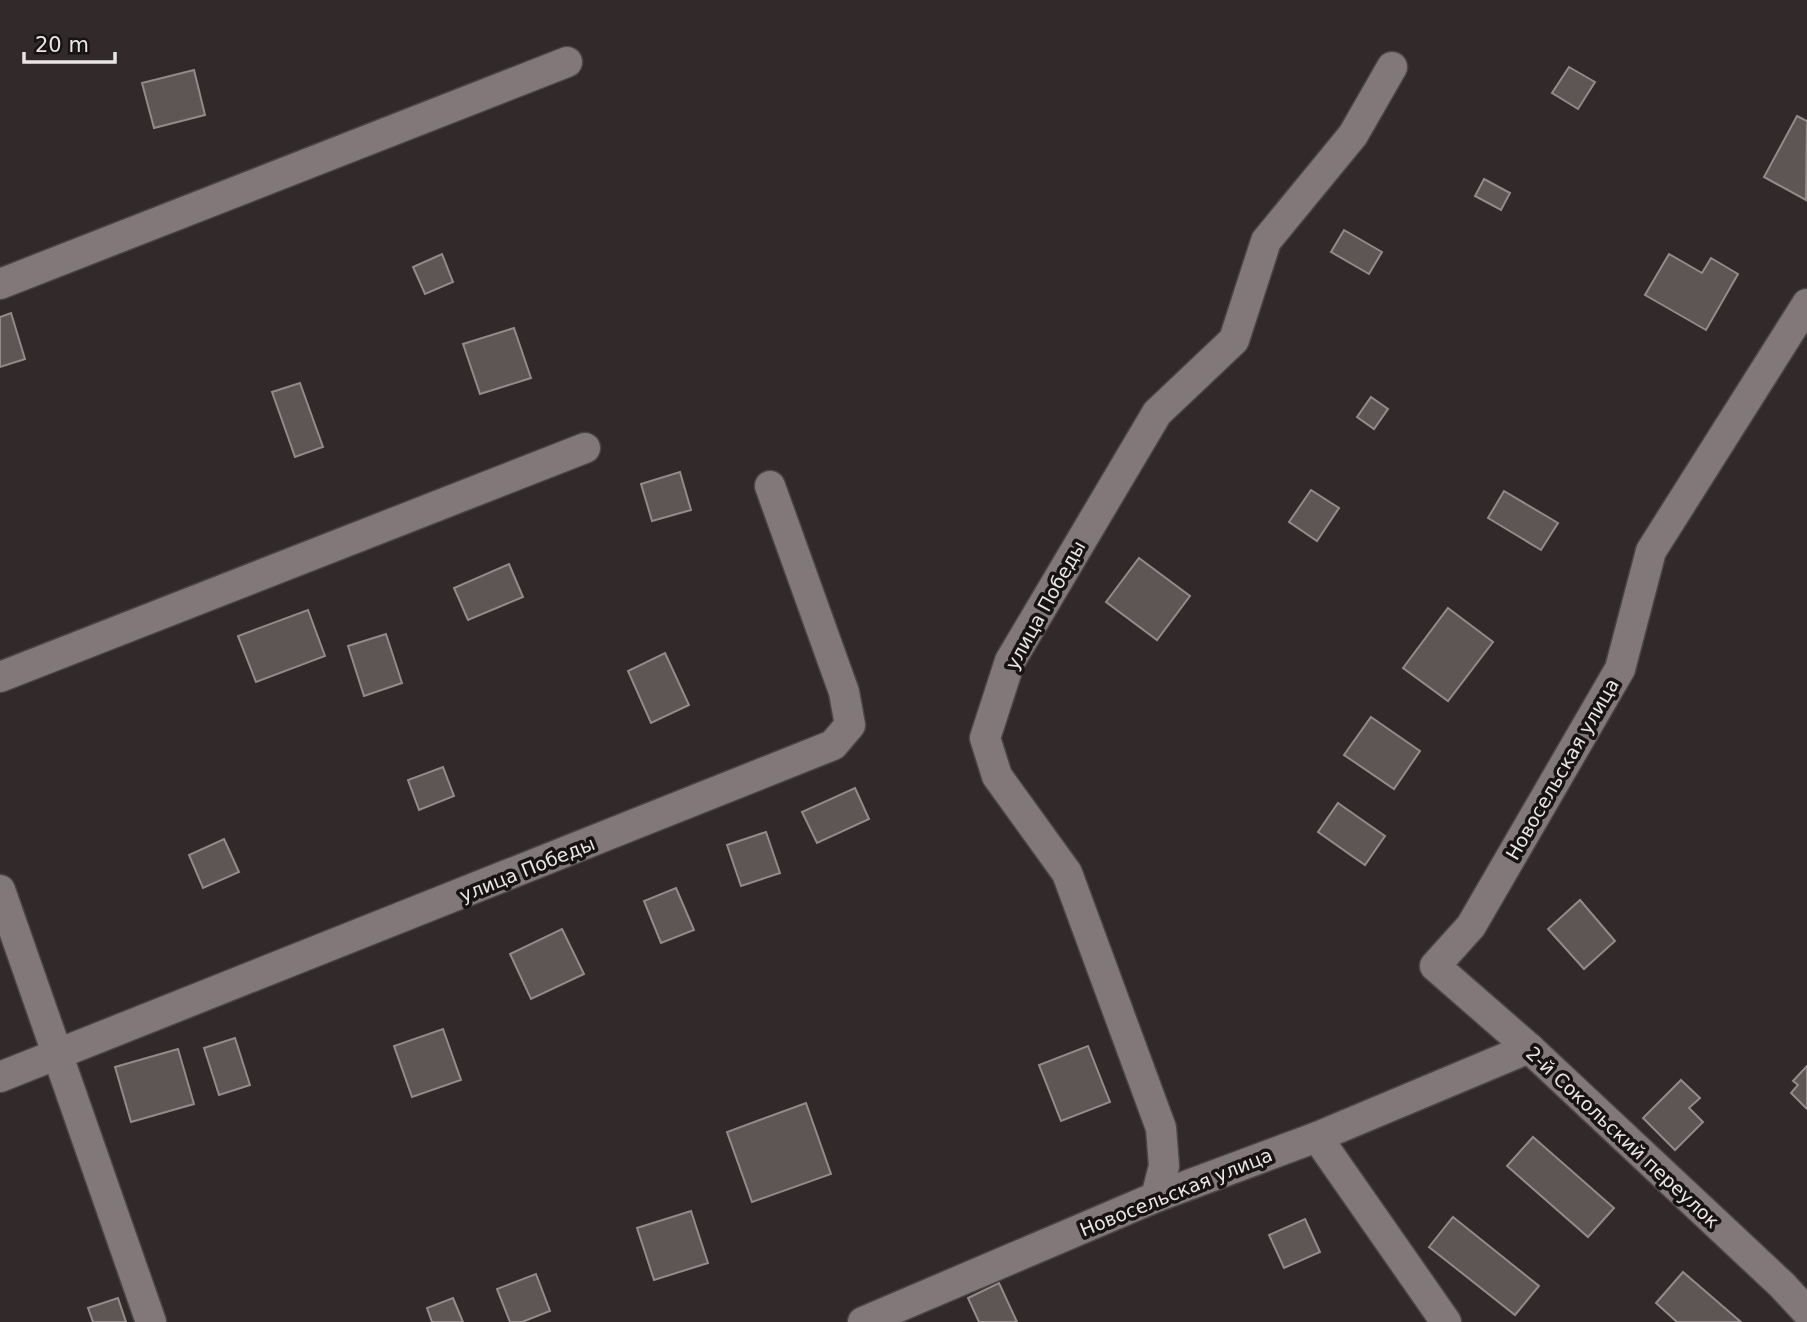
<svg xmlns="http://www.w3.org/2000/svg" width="1807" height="1322" font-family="'DejaVu Sans',sans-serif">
	<rect width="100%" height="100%" fill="#31292a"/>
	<g fill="#5e5555" stroke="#948a8b" stroke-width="2">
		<path d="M 1569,67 L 1595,82 L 1578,109 L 1552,93 Z"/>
		<path d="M 194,70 L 205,115 L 154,128 L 142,83 Z"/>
		<path d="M 1797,116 L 1807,121 L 1806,200 L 1764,177 Z"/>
		<path d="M 1484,179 L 1510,193 L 1501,210 L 1475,196 Z"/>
		<path d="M 1344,230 L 1382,252 L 1369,274 L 1331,252 Z"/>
		<path d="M 442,254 L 453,282 L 425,294 L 413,267 Z"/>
		<path d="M 1669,254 L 1702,273 L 1711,258 L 1738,274 L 1706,330 L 1645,295 Z"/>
		<path d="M 11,313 L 25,359 L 0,367 L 0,317 Z"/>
		<path d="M 514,328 L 531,378 L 480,394 L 463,344 Z"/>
		<path d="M 300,383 L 323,447 L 295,457 L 272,392 Z"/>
		<path d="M 1371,397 L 1388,409 L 1374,429 L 1357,417 Z"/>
		<path d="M 680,472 L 691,510 L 652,521 L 641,484 Z"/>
		<path d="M 1311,490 L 1339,508 L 1317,541 L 1289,522 Z"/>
		<path d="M 1504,491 L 1558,523 L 1541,550 L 1488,518 Z"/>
		<path d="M 1139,558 L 1190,596 L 1157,640 L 1106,602 Z"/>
		<path d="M 509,564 L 523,597 L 468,620 L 454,588 Z"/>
		<path d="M 1448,608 L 1493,642 L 1448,701 L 1403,668 Z"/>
		<path d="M 308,610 L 325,656 L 256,682 L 238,636 Z"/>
		<path d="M 386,634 L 402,683 L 364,696 L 348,646 Z"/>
		<path d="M 665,653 L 689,705 L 651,723 L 628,671 Z"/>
		<path d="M 1371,717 L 1420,751 L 1394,789 L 1344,755 Z"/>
		<path d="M 443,767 L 454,796 L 419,810 L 408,780 Z"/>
		<path d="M 855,788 L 869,819 L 817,843 L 802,812 Z"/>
		<path d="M 1338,803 L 1385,836 L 1365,865 L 1318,832 Z"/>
		<path d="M 766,832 L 780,873 L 741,886 L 727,845 Z"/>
		<path d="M 224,839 L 239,872 L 203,888 L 189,855 Z"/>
		<path d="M 676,888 L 694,930 L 661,943 L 644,901 Z"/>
		<path d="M 1580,900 L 1615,941 L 1584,969 L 1548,929 Z"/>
		<path d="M 562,929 L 584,974 L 531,999 L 510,954 Z"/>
		<path d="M 443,1029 L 461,1080 L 412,1097 L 394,1046 Z"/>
		<path d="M 235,1038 L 250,1085 L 219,1095 L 204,1048 Z"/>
		<path d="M 1088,1046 L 1110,1102 L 1061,1121 L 1039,1065 Z"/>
		<path d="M 178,1049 L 194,1104 L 131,1122 L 115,1067 Z"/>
		<path d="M 1807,1066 L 1807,1109 L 1791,1093 L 1798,1085 L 1793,1081 Z"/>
		<path d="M 1681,1080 L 1700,1098 L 1689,1108 L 1703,1122 L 1675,1150 L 1643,1118 Z"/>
		<path d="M 806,1103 L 831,1174 L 752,1202 L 727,1132 Z"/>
		<path d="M 1533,1137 L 1614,1208 L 1588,1237 L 1507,1166 Z"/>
		<path d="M 691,1211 L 708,1263 L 654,1280 L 637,1228 Z"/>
		<path d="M 1453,1217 L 1539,1286 L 1515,1315 L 1429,1247 Z"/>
		<path d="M 1305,1219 L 1320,1252 L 1284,1268 L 1269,1235 Z"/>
		<path d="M 1683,1272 L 1741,1322 L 1677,1322 L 1656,1303 Z"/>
		<path d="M 536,1274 L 550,1311 L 522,1322 L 510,1322 L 497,1289 Z"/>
		<path d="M 999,1283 L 1017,1322 L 979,1322 L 968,1298 Z"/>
		<path d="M 118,1298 L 126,1322 L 93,1322 L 88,1308 Z"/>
		<path d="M 453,1298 L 463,1322 L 432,1322 L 427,1308 Z"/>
	</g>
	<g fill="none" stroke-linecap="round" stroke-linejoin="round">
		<defs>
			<g id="street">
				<path d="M 0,284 L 567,62"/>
				<path d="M 1807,304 L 1651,551 L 1620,669 L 1471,926 L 1435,966 L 1529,1048 L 1782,1285 L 1807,1312"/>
				<path d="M 0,677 L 585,448"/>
				<path d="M 0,890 L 151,1322"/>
				<path d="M 0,1077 L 833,745 L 850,725 L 844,692 L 770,486"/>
				<path d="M 1317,1137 L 1446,1322"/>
				<path d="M 1156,1197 L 1164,1166 L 1161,1128 L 1067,873 L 997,776 L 985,738 L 1010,661 L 1157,413 L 1234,340 L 1266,241 L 1353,135 L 1392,67"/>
				<path d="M 863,1322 L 1156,1197 L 1317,1137 L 1529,1048"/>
			</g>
		</defs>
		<use href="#street" stroke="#4b4545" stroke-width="33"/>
		<use href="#street" stroke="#827879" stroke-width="30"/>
	</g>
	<g text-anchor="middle" stroke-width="7" stroke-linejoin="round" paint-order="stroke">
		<g font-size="19" fill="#eae5e5" stroke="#171313">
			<text transform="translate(1045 605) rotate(-61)" y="7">улица Победы</text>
			<text transform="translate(1562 769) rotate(-60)" y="7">Новосельская улица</text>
			<text transform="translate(527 869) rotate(-22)" y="7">улица Победы</text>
			<text transform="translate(1623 1137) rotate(43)" y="7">2-й Сокольский переулок</text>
			<text transform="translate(1176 1192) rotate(-22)" y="7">Новосельская улица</text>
		</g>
	</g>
	<path d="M24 52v10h91v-10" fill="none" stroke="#eae5e5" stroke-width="3.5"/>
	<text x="35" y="52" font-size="21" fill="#eae5e5" stroke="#171313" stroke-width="5" paint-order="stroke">20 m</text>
</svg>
